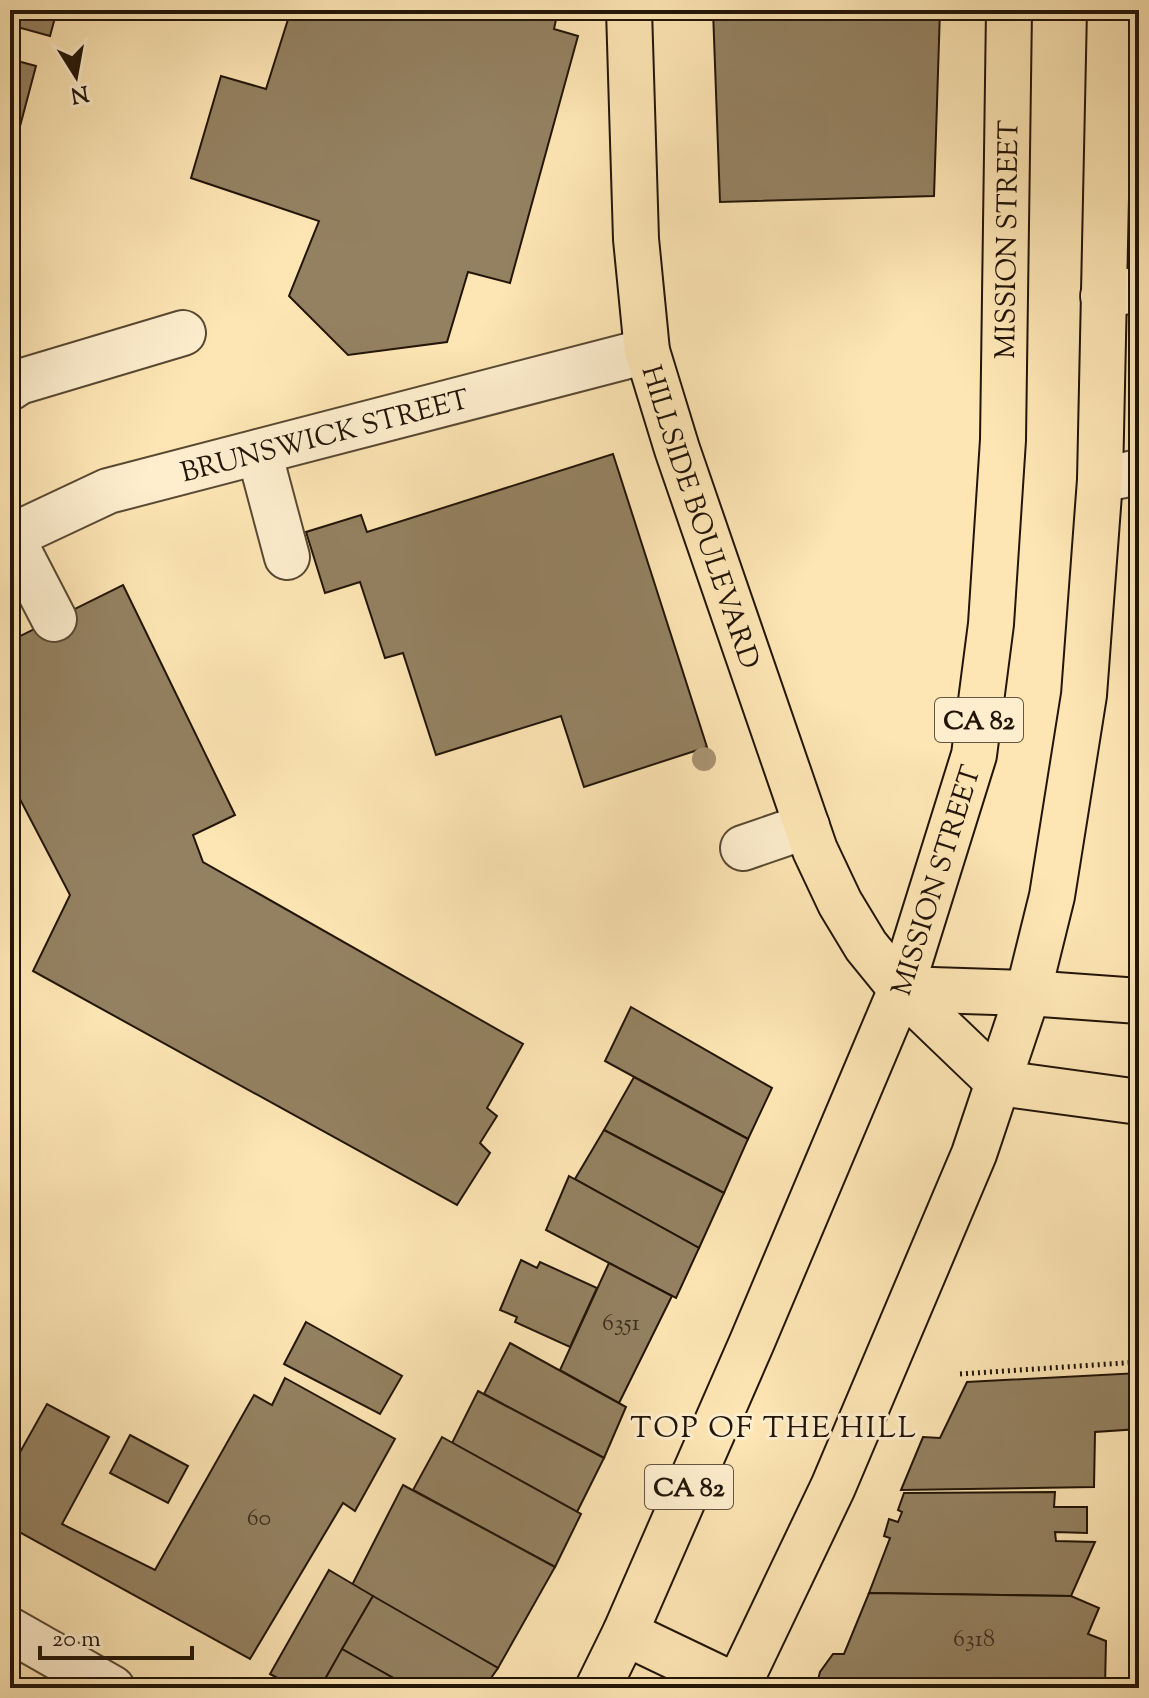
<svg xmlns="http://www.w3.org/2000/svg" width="1149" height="1698" font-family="'Sorts Mill Goudy',serif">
	<rect width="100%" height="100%" fill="#fde5b4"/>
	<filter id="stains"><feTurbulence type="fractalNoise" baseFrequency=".0025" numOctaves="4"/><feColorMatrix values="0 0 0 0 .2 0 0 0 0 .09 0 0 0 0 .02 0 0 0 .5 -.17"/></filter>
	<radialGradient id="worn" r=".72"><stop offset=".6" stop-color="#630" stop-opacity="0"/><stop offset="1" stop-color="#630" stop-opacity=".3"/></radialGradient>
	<g fill="#948161" stroke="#221508" stroke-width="2">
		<path d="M 10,10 L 57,10 L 50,36 L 10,25 Z"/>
		<path d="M 291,10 L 558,10 L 554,29 L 578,36 L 510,283 L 468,272 L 447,342 L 348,355 L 289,296 L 319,221 L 191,178 L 221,76 L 266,89 Z"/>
		<path d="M 713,10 L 940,10 L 934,196 L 720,202 Z"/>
		<path d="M 10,59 L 36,66 L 10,164 Z"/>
		<path d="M 613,454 L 707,747 L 584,787 L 561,716 L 436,755 L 403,653 L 385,658 L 360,582 L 325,593 L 306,532 L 361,515 L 367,532 Z"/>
		<path d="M 123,585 L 235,815 L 193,835 L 203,862 L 523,1044 L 487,1108 L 497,1116 L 480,1143 L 490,1153 L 457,1205 L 33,971 L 70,895 L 10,780 L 10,641 Z"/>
		<path d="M 1139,798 L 1139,927 L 1129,929 Z"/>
		<path d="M 631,1007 L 772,1088 L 748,1139 L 605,1061 Z"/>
		<path d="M 634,1077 L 748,1139 L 724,1193 L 604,1130 Z"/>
		<path d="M 604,1130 L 724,1193 L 699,1248 L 575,1179 Z"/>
		<path d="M 569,1176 L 699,1248 L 676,1298 L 546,1230 Z"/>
		<path d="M 521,1260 L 537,1268 L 540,1262 L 597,1288 L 570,1347 L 515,1322 L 517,1317 L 500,1310 Z"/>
		<path d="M 609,1263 L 672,1296 L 619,1403 L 560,1370 Z"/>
		<path d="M 306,1322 L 402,1376 L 380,1414 L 284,1364 Z"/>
		<path d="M 510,1343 L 626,1407 L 604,1458 L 484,1394 Z"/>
		<path d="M 1139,1373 L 1139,1429 L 1095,1432 L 1094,1487 L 901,1490 L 923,1437 L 940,1438 L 967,1382 Z"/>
		<path d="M 285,1378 L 395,1439 L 355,1511 L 343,1503 L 250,1659 L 10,1527 L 10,1470 L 47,1404 L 109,1437 L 62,1524 L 155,1570 L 254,1395 L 272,1405 Z"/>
		<path d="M 478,1391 L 604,1458 L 577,1512 L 452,1443 Z"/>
		<path d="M 130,1435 L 188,1466 L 168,1503 L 110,1473 Z"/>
		<path d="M 442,1437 L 581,1514 L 555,1567 L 413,1490 Z"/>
		<path d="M 403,1485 L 555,1567 L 498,1668 L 352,1585 Z"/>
		<path d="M 1055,1492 L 1054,1507 L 1087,1507 L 1087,1533 L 1055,1532 L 1056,1541 L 1095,1542 L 1071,1596 L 869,1593 L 890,1538 L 884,1536 L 889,1519 L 898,1522 L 902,1512 L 898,1510 L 904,1493 Z"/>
		<path d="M 329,1570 L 373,1596 L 320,1688 L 296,1688 L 270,1674 Z"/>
		<path d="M 869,1593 L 1071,1596 L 1099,1608 L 1088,1634 L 1106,1641 L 1105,1688 L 816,1688 L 820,1672 L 833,1654 L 844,1654 Z"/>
		<path d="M 373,1596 L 498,1668 L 484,1688 L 411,1688 L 342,1649 Z"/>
		<path d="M 342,1649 L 411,1688 L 320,1688 Z"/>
	</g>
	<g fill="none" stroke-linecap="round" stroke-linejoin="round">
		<defs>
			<g id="minor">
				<path d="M 1103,296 L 1139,289"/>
				<path d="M 10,388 L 19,382 L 183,333"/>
				<path d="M 259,452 L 287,557"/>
				<path d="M 1100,480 L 1139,472"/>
				<path d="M 11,536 L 54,619"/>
				<path id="s1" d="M 10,537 L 108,491 L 647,351"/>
				<path d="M 743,848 L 807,826"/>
				<path d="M 10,1630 L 112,1688"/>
			</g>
			<g id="major">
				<path id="s2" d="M 629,10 L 636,239 L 647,351 L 677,449 L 815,850 L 840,903 L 866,946 L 901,989 L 999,1083 L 1139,1102"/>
				<path d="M 901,989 L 1028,993 L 1139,1001"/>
				<path d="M 625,1633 L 738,1687"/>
				<path id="s3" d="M 598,1688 L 625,1633 L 752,1342 L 901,989 L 974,755 L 991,624 L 1003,440 L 1009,10"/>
				<path d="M 737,1688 L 833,1487 L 974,1154 L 1028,993 L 1052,896 L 1084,695 L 1100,480 L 1110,10"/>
			</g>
		</defs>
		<use href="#minor" stroke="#594933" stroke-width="48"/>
		<use href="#major" stroke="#221508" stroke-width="48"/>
		<path stroke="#221508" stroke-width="5" stroke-dasharray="2 4" stroke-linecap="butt" d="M 960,1374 L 1139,1362"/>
		<use href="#minor" stroke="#feeece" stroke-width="44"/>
		<use href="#major" stroke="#fde5b4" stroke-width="44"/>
	</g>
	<circle fill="#a89471" cx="704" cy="759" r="12"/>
	<g text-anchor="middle" stroke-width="6" stroke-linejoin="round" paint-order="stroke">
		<g font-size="24" fill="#3e301e">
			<text x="621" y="1330">6351</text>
			<text x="259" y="1525">60</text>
			<text x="974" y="1646">6318</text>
		</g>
		<g fill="#feeece" stroke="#645643" stroke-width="2">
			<rect x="935" y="698" width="88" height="44" rx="6"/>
			<rect x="645" y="1465" width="88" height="44" rx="6"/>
		</g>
		<g font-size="26" font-weight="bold" fill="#221508">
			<text x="979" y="729">CA 82</text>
			<text x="689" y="1496">CA 82</text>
		</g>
		<g font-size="28" fill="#221508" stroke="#feeece">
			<text dy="10" stroke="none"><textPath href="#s3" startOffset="1524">MISSION STREET</textPath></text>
			<text dy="10" stroke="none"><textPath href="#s1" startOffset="332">BRUNSWICK STREET</textPath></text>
			<text dy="10" stroke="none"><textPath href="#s2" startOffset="516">HILLSIDE BOULEVARD</textPath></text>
			<text dy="10" stroke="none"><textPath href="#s3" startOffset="876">MISSION STREET</textPath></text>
		</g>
		<g font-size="30" letter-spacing="2" fill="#221508" stroke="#feeece">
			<text x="774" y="1437">TOP OF THE HILL</text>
		</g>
	</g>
	<rect width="1149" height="1698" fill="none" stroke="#fde5b4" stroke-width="40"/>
	<rect x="12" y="12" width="1125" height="1674" fill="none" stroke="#221508" stroke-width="4"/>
	<rect x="20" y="20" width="1109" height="1658" fill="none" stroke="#221508" stroke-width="2"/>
	<g transform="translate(76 76) rotate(169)" stroke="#feeece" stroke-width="6" paint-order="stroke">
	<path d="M0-6L14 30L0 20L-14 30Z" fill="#221508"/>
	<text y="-12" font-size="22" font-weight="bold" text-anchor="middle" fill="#221508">N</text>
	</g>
	<path d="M40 1646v12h152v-12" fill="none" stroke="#221508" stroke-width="4"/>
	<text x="52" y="1646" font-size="24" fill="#221508" stroke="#feeece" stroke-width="6" paint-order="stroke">20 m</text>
	<rect width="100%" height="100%" filter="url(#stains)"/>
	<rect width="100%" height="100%" fill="url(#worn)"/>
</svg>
